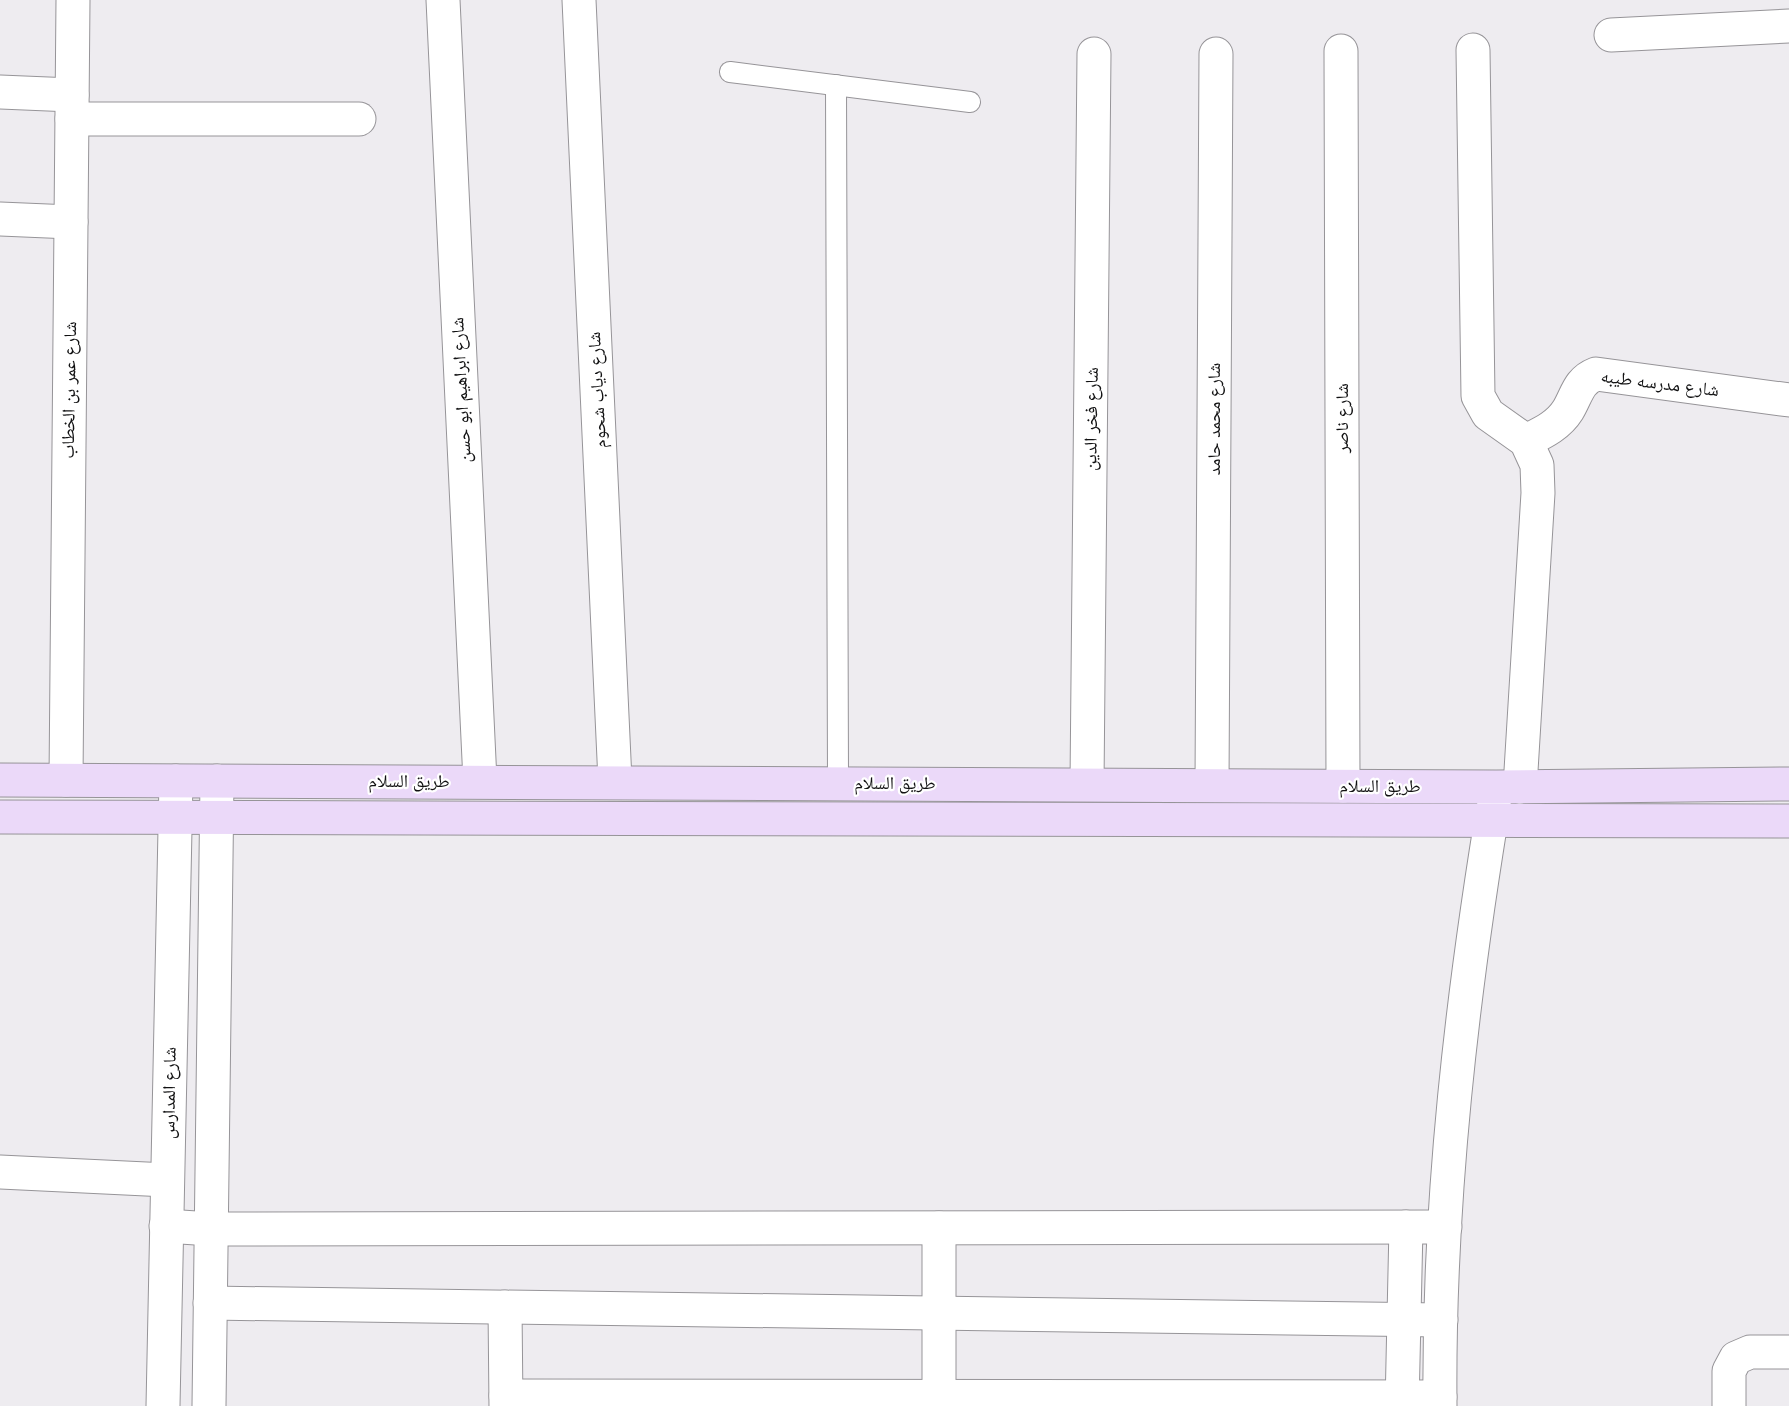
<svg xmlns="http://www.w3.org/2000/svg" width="1789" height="1406" font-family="'Varela Round','Noto Naskh Arabic',sans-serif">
	<rect width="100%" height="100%" fill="#eeecf0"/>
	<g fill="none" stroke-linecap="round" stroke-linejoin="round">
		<defs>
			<g id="service">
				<path d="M 730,72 L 970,102"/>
				<path d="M 836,85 L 838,782"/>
			</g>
			<g id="minor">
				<path d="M 443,0 L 480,781"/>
				<path d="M 579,0 L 615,781"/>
				<path d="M 1611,35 L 1789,26"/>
				<path d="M 1473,50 L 1478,396 L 1488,414 L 1526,441 L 1537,465 L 1538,493 L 1520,787"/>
				<path d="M 1341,51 L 1343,786"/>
				<path d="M 0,92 L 72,95"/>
				<path d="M 72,119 L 359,119"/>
				<path d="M 0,219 L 71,222"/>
				<path d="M 1526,441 C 1542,433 1558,426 1568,410 C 1577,395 1578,381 1596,374 L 1789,400"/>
				<path d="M 66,780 L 73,0"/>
				<path d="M 1087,784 L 1094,54"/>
				<path d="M 1212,785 L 1216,54"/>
				<path d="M 0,1172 L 167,1180"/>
				<path d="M 166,1226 L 211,1229 L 1445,1227"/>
				<path d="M 939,1228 L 939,1406"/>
				<path d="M 210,1303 L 1441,1320"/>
				<path d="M 505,1307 L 506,1406"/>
				<path d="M 506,1396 L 1440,1397"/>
				<path d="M 163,1406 L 176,781"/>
				<path d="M 209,1406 L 217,781"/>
				<path d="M 1402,1406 L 1406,1227"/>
				<path d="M 1440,1406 C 1438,1200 1462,994 1496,791"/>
				<path d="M 1729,1406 L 1729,1371 L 1736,1358 L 1750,1352 L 1789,1352"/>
			</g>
			<g id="secondary">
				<path d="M 0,780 L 1496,787 L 1789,784"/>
				<path d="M 0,817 L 1789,821"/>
			</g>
		</defs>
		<use href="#service" stroke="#969498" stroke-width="22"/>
		<use href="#minor" stroke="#969498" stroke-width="35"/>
		<use href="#secondary" stroke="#969498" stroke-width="35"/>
		<use href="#service" stroke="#fff" stroke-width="20"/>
		<use href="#minor" stroke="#fff" stroke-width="33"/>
		<use href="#secondary" stroke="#ebd9f9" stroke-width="33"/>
	</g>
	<g text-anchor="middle" stroke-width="4.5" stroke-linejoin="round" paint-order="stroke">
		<g font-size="18" fill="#111112" stroke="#fff">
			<text transform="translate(1660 383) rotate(7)" y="6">شارع مدرسه طيبه</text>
			<text transform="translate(69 390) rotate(-89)" y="6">شارع عمر بن الخطاب</text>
			<text transform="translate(461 390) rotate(-93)" y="6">شارع ابراهيم ابو حسن</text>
			<text transform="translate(597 390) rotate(-93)" y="6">شارع دياب شحوم</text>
			<text transform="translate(1342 418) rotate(-90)" y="6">شارع ناصر</text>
			<text transform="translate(1091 419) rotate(-89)" y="6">شارع فخر الدين</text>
			<text transform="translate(1214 419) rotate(-90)" y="6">شارع محمد حامد</text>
			<text x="409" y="787">طريق السلام</text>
			<text x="895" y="789">طريق السلام</text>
			<text x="1380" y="792">طريق السلام</text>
			<text transform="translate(169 1093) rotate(-89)" y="6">شارع المدارس</text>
		</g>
	</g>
</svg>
